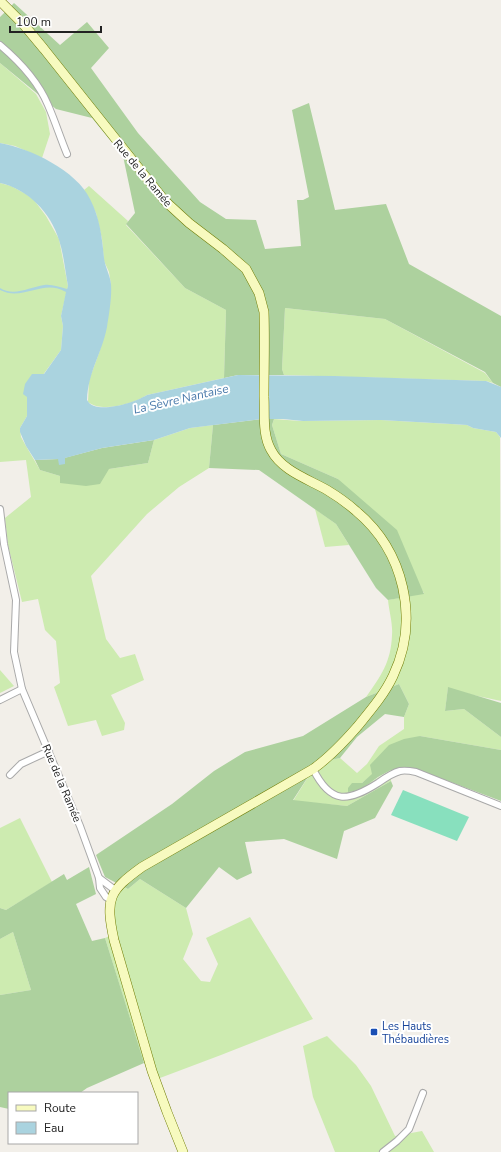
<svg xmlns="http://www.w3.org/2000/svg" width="501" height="1152" font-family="'Nunito Sans',sans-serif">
	<rect width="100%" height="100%" fill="#f2efe9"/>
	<g fill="#cdebb0">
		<path d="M 0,63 L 36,94 L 46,112 L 50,134 L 42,158 L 15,146 L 0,143 Z"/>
		<path d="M 0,183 L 11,186 L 26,194 L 34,200 L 46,216 L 59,239 L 68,286 L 61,316 L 63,326 L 61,350 L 27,397 L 27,416 L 20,428 L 21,437 L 26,446 L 40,470 L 60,476 L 60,483 L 109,469 L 148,463 L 154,440 L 190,428 L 213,425 L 209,468 L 179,487 L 147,514 L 91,576 L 106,639 L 120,658 L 135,654 L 144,680 L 111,695 L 125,723 L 124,730 L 102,736 L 96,720 L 68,726 L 54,687 L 60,683 L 56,641 L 45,630 L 38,599 L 22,602 L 8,545 L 5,518 L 31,497 L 26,460 L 0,462 Z"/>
		<path d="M 89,186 L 128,221 L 126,225 L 185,288 L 226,310 L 224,378 L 147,395 C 133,404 102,413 88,402 L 89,380 L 99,353 L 106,328 L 111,285 L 109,272 L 104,261 L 102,239 L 96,213 L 84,190 Z"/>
		<path d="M 285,308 L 385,319 L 485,373 L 493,383 L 486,381 L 284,375 L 282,369 Z"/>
		<path d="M 274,419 L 300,421 L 381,420 L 451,424 L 467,425 L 473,428 L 496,432 L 500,437 L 501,701 L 473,695 L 448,688 L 445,711 L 464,709 L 501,737 L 501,750 L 420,736 L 362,783 L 369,783 L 391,770 L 391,781 L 347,806 L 293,801 L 317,763 L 340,758 L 357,773 L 367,764 L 379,746 L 404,729 L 404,717 L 409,704 L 399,684 L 366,697 C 381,676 391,662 392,635 C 393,624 389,611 388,600 L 424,593 L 338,479 L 281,454 L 272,425 Z"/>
		<path d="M 315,509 L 336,524 L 349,545 L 325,547 Z"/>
		<path d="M 0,670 L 14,686 L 0,693 Z"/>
		<path d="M 20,818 L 52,882 L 6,910 L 0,908 L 0,828 Z"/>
		<path d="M 140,879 L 186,908 L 193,934 L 183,959 L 201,981 L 210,982 L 218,964 L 206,938 L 250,917 L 313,1019 L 221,1055 L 152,1081 L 142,1058 L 105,938 L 116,933 L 112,907 L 122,886 L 128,889 Z"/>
		<path d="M 13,932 L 31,990 L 0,995 L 0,939 Z"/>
		<path d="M 327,1036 L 356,1065 L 371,1086 L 395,1136 L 422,1131 L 434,1152 L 335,1152 L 313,1097 L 303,1046 Z"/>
	</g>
	<g fill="#add19e">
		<path d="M 14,3 L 60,45 L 87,22 L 109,48 L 91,68 L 138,133 L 200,202 L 226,219 L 256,220 L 265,249 L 301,246 L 297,200 L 303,200 L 309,197 L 292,110 L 309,103 L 335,210 L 386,204 L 409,264 L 501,316 L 501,387 L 493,383 L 485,372 L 385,319 L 285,308 L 282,369 L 284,375 L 238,375 L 224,378 L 226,310 L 185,288 L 126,224 L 135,213 L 123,156 L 92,118 L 56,109 L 0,63 L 0,17 Z"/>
		<path d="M 261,419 L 274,419 L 272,425 L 281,454 L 338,479 L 397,530 L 424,594 L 388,600 L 376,588 L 336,524 L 259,470 L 209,468 L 213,425 Z"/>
		<path d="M 154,440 L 148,463 L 109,469 L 100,484 L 86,486 L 60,483 L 60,476 L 40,470 L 35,460 L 59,459 L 65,464 L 64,458 L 102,448 Z"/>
		<path d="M 399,684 L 409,704 L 404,717 L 385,714 L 357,737 L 340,758 L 317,763 L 293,800 L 347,806 L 391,781 L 393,786 L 375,818 L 344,831 L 337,859 L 284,839 L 245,842 L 252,873 L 237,880 L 219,867 L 186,908 L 140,879 L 128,889 L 105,877 L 96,855 L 172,804 L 214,771 L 245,752 L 303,736 L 366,697 Z"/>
		<path d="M 448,687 L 501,703 L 501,737 L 464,709 L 445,711 Z"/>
		<path d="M 420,736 L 501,750 L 501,801 L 416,769 L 391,770 L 378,777 L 360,790 L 348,792 L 348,788 L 352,783 L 362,783 L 372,774 L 370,765 L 389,745 L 404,739 Z"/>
		<path d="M 89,867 L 96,894 L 76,904 L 92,941 L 105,938 L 144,1063 L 87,1088 L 80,1093 L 9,1093 L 9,1109 L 0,1107 L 0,995 L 31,990 L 13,932 L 0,939 L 0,908 L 6,910 L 64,874 L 67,880 Z"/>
	</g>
	<path fill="#88e0be" d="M 403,790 L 469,817 L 457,841 L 391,815 Z"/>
	<path fill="#aad3df" d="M 0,143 C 30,148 77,171 90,199 C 100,218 102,238 104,258 C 105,267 110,275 111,284 C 112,298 109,314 107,327 C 102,353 88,372 87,400 C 95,416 136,402 147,395 L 238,375 L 335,376 L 486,381 L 501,387 L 501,438 L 496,432 L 473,428 L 467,425 L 451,424 L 381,420 L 303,421 L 283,419 L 261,419 L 190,428 L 154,440 L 102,448 L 65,458 L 65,464 L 59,465 L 58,459 L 35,460 L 26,446 L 20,432 L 20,428 L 27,416 L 27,397 L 23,394 L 25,384 L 32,374 L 44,374 L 61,350 L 63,326 L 61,316 L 66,292 C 43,278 23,302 0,290 L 0,288 C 14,297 30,287 44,285 C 52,284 59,287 67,289 L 68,286 C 65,271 64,255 59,240 C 51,213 28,189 0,183 Z"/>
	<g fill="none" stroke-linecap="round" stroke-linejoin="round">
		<defs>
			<g id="minor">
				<path d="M 0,45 C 19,61 38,81 48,105 C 55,121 60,137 67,154"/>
				<path d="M 0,509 L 4,544 L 16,600 L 14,652 L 22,689 L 80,826 L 99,878 L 100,888 L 106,897 L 111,900"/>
				<path d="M 0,700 L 22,689"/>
				<path d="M 313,769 C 331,805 348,802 378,783 C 385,778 392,773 400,771 C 405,770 411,771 416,772 L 501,806"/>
				<path d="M 10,775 L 21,764 L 49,751"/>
				<path d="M 99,878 L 115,890"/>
				<path d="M 383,1152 L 397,1141 L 409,1129 L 423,1093"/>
			</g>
			<path id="secondary" d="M 0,1 L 24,25 L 44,49 L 165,201 L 189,223 L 223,249 L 246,269 L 259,293 L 264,312 C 265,340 264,368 264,397 C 265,414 262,434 271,450 C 282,471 308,479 327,490 C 337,496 347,503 356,511 C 404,551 420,619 393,676 C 384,695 370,711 357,727 C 343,743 330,757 313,769 L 142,867 C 109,891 105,898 114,940 L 152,1071 L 167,1112 L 183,1152"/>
		</defs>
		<use href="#minor" stroke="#a9a9a9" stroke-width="8"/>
		<use href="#secondary" stroke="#707d05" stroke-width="10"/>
		<use href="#minor" stroke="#fff" stroke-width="6"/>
		<use href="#secondary" stroke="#f7fabf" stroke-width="9"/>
	</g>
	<rect fill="#1a4fb4" stroke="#fff" stroke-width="1.5" x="370" y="1028" width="8" height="8" rx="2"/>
	<g text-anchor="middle" stroke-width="4" stroke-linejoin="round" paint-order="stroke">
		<g font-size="11" fill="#222" stroke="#fff">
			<text transform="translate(143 173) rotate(50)" y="4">Rue de la Ramée</text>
			<text transform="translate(62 783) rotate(67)" y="4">Rue de la Ramée</text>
		</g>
		<g font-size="11" fill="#164399" stroke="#fff" text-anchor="start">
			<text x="382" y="1030">Les Hauts<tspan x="382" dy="13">Thébaudières</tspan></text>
		</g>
		<g font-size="12" font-style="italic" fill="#4a7aab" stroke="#fff">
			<text transform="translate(181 399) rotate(-13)" y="4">La Sèvre Nantaise</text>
		</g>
	</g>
	<rect x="8" y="1092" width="130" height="52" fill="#ffffff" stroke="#a7a7a7"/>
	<rect x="16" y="1105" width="20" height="6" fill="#f7fabf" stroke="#a7a7a7"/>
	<text x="44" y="1112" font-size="12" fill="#222222">Route</text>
	<rect x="16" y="1122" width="20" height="12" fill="#aad3df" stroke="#a7a7a7"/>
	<text x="44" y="1132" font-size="12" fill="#222222">Eau</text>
	<path d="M10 26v6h91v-6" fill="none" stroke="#222222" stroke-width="2"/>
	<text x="16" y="26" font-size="12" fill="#222222" stroke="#ffffff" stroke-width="3" paint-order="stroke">100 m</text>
</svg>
